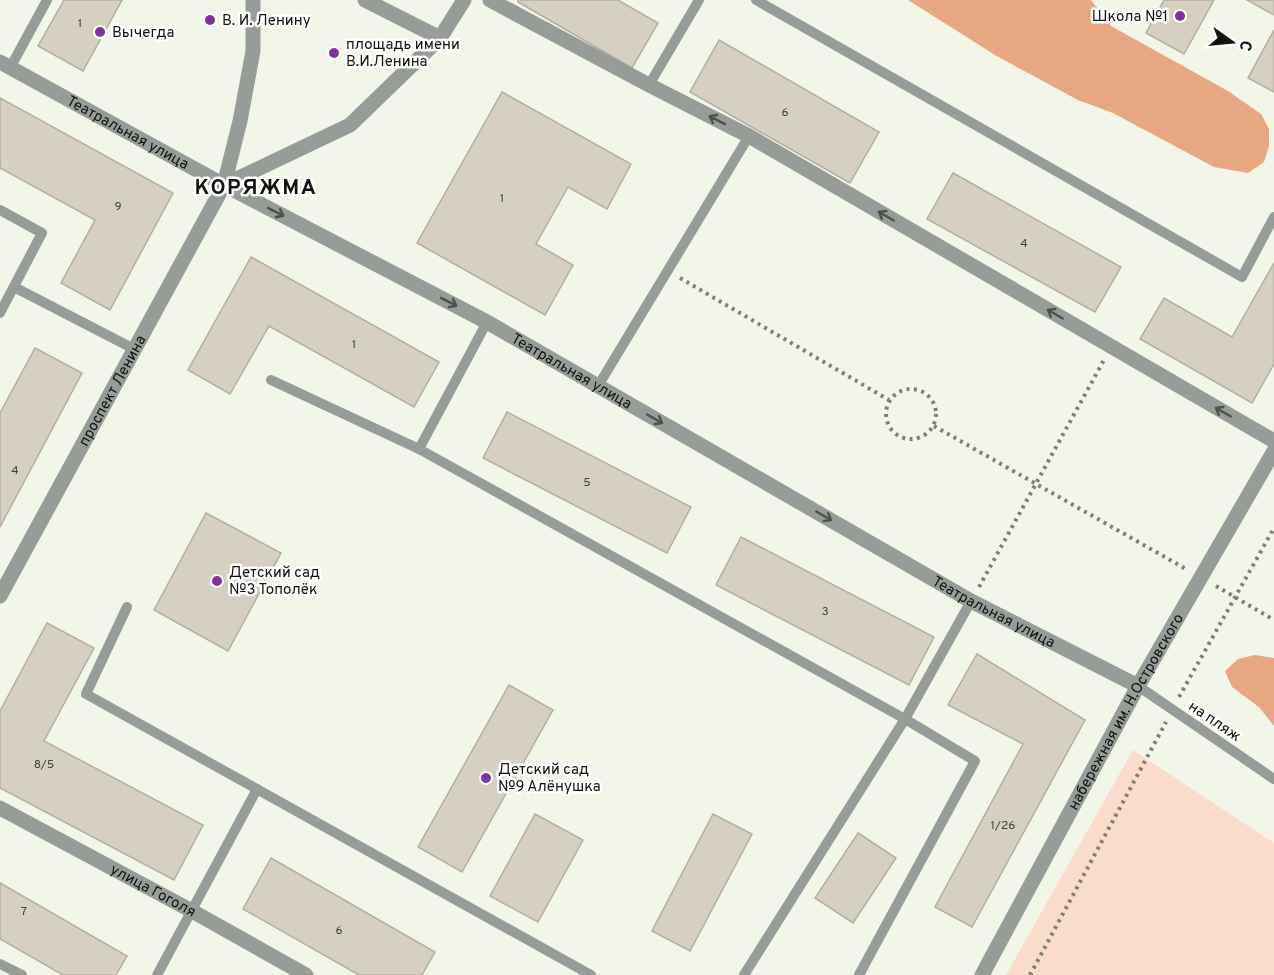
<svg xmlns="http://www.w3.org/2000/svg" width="1274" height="975" font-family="Overpass,sans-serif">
	<rect width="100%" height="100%" fill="#f2f6e8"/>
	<path fill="#fadcca" d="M 1133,750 L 1274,843 L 1274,975 L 1006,975 Z"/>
	<g fill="#e6a781">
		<path d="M 908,0 L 1091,0 L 1111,26 L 1228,91 L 1261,114 L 1269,129 L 1269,146 L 1264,162 L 1248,173 L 1214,167 L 1113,113 L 1078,100 L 995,55 Z"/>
		<path d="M 1255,655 L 1274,658 L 1274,726 L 1259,707 L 1232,687 L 1225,671 L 1238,659 Z"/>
	</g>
	<g fill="#d6d0c3" stroke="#b4aea1" stroke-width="1.5">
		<path d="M 64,0 L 122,0 L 83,71 L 38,46 Z"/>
		<path d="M 518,0 L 618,0 L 658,23 L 632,68 L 518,2 Z"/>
		<path d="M 1164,0 L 1214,0 L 1184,54 L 1146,33 Z"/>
		<path d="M 1247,0 L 1274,0 L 1274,15 Z"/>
		<path d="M 1274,30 L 1274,92 L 1248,78 Z"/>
		<path d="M 719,40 L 879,132 L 850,183 L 690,92 Z"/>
		<path d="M 502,92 L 631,164 L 607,209 L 568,187 L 536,244 L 573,265 L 545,315 L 417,243 Z"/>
		<path d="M 0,98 L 173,193 L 110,310 L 61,283 L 95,220 L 0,168 Z"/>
		<path d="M 953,173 L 1121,267 L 1095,312 L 927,219 Z"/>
		<path d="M 251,257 L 439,362 L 414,407 L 269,326 L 230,394 L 188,370 Z"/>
		<path d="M 1274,263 L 1274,364 L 1252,403 L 1140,339 L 1164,298 L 1232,337 Z"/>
		<path d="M 35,348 L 82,373 L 0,527 L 0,413 Z"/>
		<path d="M 507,412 L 691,507 L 667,553 L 483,458 Z"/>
		<path d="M 206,513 L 281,553 L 228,651 L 154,610 Z"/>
		<path d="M 741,537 L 934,637 L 909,685 L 716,585 Z"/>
		<path d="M 47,623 L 94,648 L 44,741 L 203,825 L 174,880 L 0,788 L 0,711 Z"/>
		<path d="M 977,654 L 1085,720 L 972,927 L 935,907 L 1023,744 L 948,705 Z"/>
		<path d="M 509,685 L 553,710 L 462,872 L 418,847 Z"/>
		<path d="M 535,814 L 583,840 L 538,922 L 490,896 Z"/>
		<path d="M 713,814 L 752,834 L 690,951 L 652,931 Z"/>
		<path d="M 858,833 L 896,858 L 853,923 L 815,898 Z"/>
		<path d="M 271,858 L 435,952 L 422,975 L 359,975 L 243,909 Z"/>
		<path d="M 0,883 L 127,956 L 116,975 L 63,975 L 0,939 Z"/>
	</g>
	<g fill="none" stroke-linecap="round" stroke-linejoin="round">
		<g stroke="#7e8077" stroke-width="4" stroke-dasharray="3 4.5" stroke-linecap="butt">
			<path d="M 680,278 L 889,400"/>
			<circle cx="911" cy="414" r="25"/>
			<path d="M 934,426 L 1186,569"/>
			<path d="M 1216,586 L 1274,620"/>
			<path d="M 979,587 L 1104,360"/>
			<path d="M 1179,697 L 1274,528"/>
			<path d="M 1030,975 L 1166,722"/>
		</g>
		<g stroke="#979c98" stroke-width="10">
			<path d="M 756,0 L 1242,277 L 1274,217"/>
			<path d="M 10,68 L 47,0"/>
			<path d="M 649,85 L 699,0"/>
			<path d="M 0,210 L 42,233 L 0,313"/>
			<path d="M 14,287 L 134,349"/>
			<path d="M 271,380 L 419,449 L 905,719 L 975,761 L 859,975"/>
			<path d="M 598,386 L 749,136"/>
			<path d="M 419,449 L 487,322"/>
			<path d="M 127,607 L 86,694 L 591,975"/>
			<path d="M 1138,686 L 1274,779"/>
			<path d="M 0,964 L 22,975"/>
			<path d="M 157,975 L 257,789"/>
			<path d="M 744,975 L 905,719 L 971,601"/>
		</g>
		<g stroke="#979c98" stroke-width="15">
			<path d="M 365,0 L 440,38"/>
			<path d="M 490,0 L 649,85 L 749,136 L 1274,441"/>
			<path id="s1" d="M 0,62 L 224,185 L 487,322 L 971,601 L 1138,686"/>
			<path id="s2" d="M 0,808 L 192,911 L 306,975"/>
			<path id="s3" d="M 982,975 L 1138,686 L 1274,451"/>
		</g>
		<g stroke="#979c98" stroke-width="15">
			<path d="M 224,185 L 350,125 L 440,38 L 464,0"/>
			<path id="s4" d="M 0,596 L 224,185 L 240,121 L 253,51 L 253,0"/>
		</g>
	</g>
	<defs><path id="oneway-shaft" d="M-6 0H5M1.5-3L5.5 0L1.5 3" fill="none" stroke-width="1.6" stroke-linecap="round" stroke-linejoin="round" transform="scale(1.5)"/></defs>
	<g stroke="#4e514c">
		<use href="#oneway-shaft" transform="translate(717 120) rotate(-153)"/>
		<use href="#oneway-shaft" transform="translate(276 212) rotate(27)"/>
		<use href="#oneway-shaft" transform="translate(886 216) rotate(-150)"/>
		<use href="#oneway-shaft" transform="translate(449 302) rotate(27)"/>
		<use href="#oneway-shaft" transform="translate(1055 314) rotate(-150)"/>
		<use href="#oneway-shaft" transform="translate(1223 412) rotate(-150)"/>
		<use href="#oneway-shaft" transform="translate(655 419) rotate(30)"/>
		<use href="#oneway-shaft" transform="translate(824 516) rotate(30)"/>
	</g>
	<g fill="#7e33a4" stroke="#fff" stroke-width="2">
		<circle cx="1180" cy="16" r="6"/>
		<circle cx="210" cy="20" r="6"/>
		<circle cx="100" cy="32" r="6"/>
		<circle cx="334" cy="53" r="6"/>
		<circle cx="217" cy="581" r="6"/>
		<circle cx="486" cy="778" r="6"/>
	</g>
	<g text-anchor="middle" stroke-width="5" stroke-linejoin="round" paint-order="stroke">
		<g font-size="12" fill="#43423b">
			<text x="80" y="27">1</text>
			<text x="785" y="116">6</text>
			<text x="502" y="202">1</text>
			<text x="118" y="210">9</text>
			<text x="1024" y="247">4</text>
			<text x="354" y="348">1</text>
			<text x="15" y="474">4</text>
			<text x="587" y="486">5</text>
			<text x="825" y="615">3</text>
			<text x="44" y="768">8/5</text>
			<text x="1003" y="829">1/26</text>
			<text x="24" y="915">7</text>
			<text x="339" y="934">6</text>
		</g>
		<g font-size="15" fill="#12130e" stroke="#fff" text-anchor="start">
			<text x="1168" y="21" text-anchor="end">Школа №1</text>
			<text x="222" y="25">В. И. Ленину</text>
			<text x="112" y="37">Вычегда</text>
			<text x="346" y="49">площадь имени<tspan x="346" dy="17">В.И.Ленина</tspan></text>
			<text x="229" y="577">Детский сад<tspan x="229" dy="17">№3 Тополёк</tspan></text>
			<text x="498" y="774">Детский сад<tspan x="498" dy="17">№9 Алёнушка</tspan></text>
		</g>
		<g font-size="15" fill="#12130e" stroke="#fff">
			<text dy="5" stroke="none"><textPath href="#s1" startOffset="146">Театральная улица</textPath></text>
			<text dy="5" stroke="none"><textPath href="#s1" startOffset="650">Театральная улица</textPath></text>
			<text dy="5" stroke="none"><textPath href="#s4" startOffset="234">проспект Ленина</textPath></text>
			<text dy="5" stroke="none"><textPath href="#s1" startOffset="1136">Театральная улица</textPath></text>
			<text dy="5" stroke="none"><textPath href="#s3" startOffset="300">набережная им. Н.Островского</textPath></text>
			<text transform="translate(1215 721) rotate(34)" y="5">на пляж</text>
			<text dy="5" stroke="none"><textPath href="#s2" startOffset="174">улица Гоголя</textPath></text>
		</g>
		<g font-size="21" font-weight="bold" letter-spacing="1.5" fill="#12130e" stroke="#fff">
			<text x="256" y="194">КОРЯЖМА</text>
		</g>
	</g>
	<g transform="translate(1232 42) rotate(105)" stroke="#ffffff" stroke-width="4.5" paint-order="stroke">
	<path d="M0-4.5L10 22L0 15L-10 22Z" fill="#12130e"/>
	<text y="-9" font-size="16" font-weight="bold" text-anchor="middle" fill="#12130e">С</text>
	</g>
</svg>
